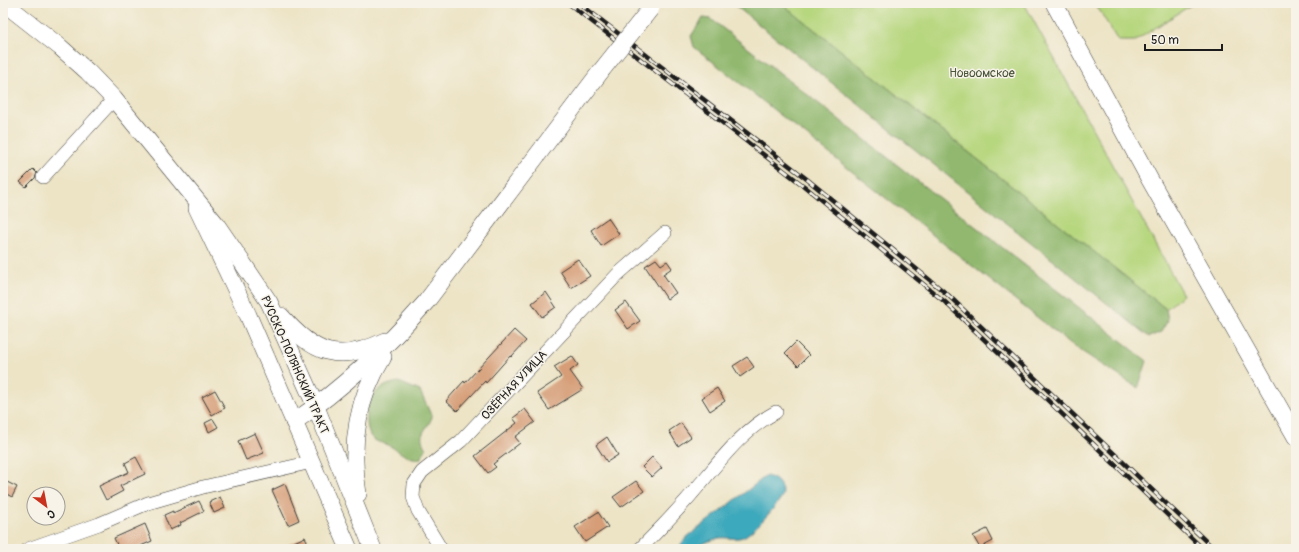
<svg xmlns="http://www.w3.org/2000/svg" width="1299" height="552" font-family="Pangolin,sans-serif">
	<rect width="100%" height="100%" fill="#f7f3e8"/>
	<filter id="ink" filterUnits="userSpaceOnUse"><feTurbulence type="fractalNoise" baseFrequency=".025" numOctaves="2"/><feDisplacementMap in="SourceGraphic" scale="8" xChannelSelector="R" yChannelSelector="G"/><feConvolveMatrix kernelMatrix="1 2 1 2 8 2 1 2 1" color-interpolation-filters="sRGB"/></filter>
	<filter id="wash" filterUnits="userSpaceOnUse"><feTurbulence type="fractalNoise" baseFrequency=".012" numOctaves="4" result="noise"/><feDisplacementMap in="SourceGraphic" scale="16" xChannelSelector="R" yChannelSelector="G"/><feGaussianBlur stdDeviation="0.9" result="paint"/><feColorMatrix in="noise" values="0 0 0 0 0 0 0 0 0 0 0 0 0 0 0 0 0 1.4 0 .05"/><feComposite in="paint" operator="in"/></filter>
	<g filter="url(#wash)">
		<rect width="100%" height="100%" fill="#ede4c6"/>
		<g fill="#b7d77f" stroke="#6a7a4e">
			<path d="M 781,3 L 1024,3 L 1183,295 L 1166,309 Z"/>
			<path d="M 1095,3 L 1194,3 L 1135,41 L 1118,41 Z"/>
		</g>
		<g fill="#91b86e" stroke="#566a45">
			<path d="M 732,3 L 781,3 L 1166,309 L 1168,320 L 1161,332 L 1149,337 Z"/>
			<path d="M 703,18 L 711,19 L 1147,361 L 1138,388 L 1075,347 L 694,47 L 691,36 Z"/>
			<path d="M 399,382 L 420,391 L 432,417 C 427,431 416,433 426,449 L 420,459 C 403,457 404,454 390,446 C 385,443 378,443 373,439 C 364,432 366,404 372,396 C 380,387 388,384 399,382 Z"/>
		</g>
		<path fill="#3ca9bc" stroke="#2c626c" d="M 766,476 C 777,478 781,484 783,494 C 779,504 753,533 743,537 C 735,540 727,537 719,538 C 703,542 699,549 681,549 L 681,544 L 687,537 Z"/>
		<g id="blocks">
			<g fill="#d69d77">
				<path d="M 33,169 L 37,173 L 35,178 L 26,187 L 20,182 Z"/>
				<path d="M 608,218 L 619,234 L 601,246 L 591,230 Z"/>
				<path d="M 578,259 L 590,276 L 571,288 L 560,271 Z"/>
				<path d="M 656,259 L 661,265 L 667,261 L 672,268 L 663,274 L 676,293 L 667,299 L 645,266 Z"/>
				<path d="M 546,292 L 556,307 L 542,317 L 532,303 Z"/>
				<path d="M 626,302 L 640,321 L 628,329 L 615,310 Z"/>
				<path d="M 514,330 L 526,341 L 511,357 L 510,356 L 486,383 L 485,381 L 457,411 L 446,401 L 464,381 L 465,383 Z"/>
				<path d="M 796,342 L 809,355 L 798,366 L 785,353 Z"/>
				<path d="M 572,356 L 578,365 L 570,371 L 583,389 L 549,410 L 537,393 L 561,377 L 554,367 Z"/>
				<path d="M 747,357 L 754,367 L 740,377 L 733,366 Z"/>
				<path d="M 717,388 L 725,401 L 710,411 L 702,398 Z"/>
				<path d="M 215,390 L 225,408 L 212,415 L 202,397 Z"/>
				<path d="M 525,409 L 535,422 L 515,437 L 520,443 L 493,464 L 496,467 L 488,473 L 475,456 L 517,423 L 513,418 Z"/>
				<path d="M 213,419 L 218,427 L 209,432 L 205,423 Z"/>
				<path d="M 681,423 L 691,437 L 678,446 L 669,431 Z"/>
				<path d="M 255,433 L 264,453 L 246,460 L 238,441 Z"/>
				<path d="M 607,437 L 618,455 L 607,462 L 596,445 Z"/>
				<path d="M 136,457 L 145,474 L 120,486 L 123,491 L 106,500 L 99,486 L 129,472 L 125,463 Z"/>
				<path d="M 652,457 L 662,468 L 652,477 L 642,467 Z"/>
				<path d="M 3,480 L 17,487 L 12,497 L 3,492 Z"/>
				<path d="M 636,481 L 644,491 L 621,507 L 613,497 Z"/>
				<path d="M 285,484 L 299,520 L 288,525 L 272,490 Z"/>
				<path d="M 220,497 L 225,508 L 214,513 L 209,502 Z"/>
				<path d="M 199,501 L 204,511 L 180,523 L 181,525 L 170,530 L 164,515 L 173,511 L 173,513 Z"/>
				<path d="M 598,512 L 608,527 L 585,542 L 575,527 Z"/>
				<path d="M 145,524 L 152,541 L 134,549 L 119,549 L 114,538 Z"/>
				<path d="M 987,529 L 993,541 L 980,548 L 973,536 Z"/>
				<path d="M 305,537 L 311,549 L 279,549 Z"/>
			</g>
		</g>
	</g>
	<g filter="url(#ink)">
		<use href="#blocks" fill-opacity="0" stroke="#3b3a36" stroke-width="1"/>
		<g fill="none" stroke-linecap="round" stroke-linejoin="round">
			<defs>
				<g id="minor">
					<path d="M 43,177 L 114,99"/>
					<path d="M 28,549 L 99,524 L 148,503 L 203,487 L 312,462"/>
					<path d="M 441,549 L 418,511 L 413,497 L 414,484 L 422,472 L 461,441 L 617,275 L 665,233"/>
					<path d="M 640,549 C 661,528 682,506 701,483 C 724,456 744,429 776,412"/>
				</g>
				<g id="major">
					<path d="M 4,3 L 60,47 L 88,72 L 114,99 L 216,224 L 242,262 L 269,302 L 316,407 L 373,549"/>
					<path d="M 1054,3 L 1150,180 L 1296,437"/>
					<path d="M 197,208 L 248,315 L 349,549"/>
					<path d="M 281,316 C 314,354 338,364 385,341"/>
					<path d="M 294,422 C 344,387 386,348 426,302 L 601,71"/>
					<path d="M 358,494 C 350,446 357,399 383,357"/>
				</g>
			</defs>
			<use href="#minor" stroke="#3b3a36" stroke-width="14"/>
			<use href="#major" stroke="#3b3a36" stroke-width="18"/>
			<use href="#minor" stroke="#fff" stroke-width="13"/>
			<use href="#major" stroke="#fff" stroke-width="17"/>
			<defs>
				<g id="rail">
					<path d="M 568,3 L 804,186 L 945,302 L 1203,549"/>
					<path d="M 579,3 L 808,180 L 948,295 L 1214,549"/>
				</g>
			</defs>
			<use href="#rail" stroke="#1c1c1c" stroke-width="4.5"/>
			<use href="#rail" stroke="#f7f3e8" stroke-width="3" stroke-dasharray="9" stroke-linecap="butt"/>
			<defs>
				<path id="major-bridge" d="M 601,71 L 651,8"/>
			</defs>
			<use href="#major-bridge" stroke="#3b3a36" stroke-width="18" stroke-linecap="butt"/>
			<use href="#major-bridge" stroke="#fff" stroke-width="17"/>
		</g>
	</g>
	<g text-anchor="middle" stroke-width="3" stroke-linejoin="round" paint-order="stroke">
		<g font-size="12" fill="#4a543a" stroke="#f7f3e8">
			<text x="982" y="77">Новоомское</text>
		</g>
		<g font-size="12" fill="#1c1c1c" stroke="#f7f3e8">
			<text transform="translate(295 365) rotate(66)" y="4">РУССКО-ПОЛЯНСКИЙ ТРАКТ</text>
			<text transform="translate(514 385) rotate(-47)" y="4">ОЗЁРНАЯ УЛИЦА</text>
		</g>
	</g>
	<rect width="1299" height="552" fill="none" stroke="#f7f3e8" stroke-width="16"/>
	<g transform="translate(46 506) rotate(148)"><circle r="19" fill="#f7f3e8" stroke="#9f9d96"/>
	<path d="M0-3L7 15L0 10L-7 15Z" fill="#c8321e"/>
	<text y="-6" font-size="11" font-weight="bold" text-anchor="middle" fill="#1c1c1c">С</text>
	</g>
	<path d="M1145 44v6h77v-6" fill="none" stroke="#1c1c1c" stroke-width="2"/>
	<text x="1151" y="44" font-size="12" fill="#1c1c1c" stroke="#f7f3e8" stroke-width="3" paint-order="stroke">50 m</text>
</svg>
